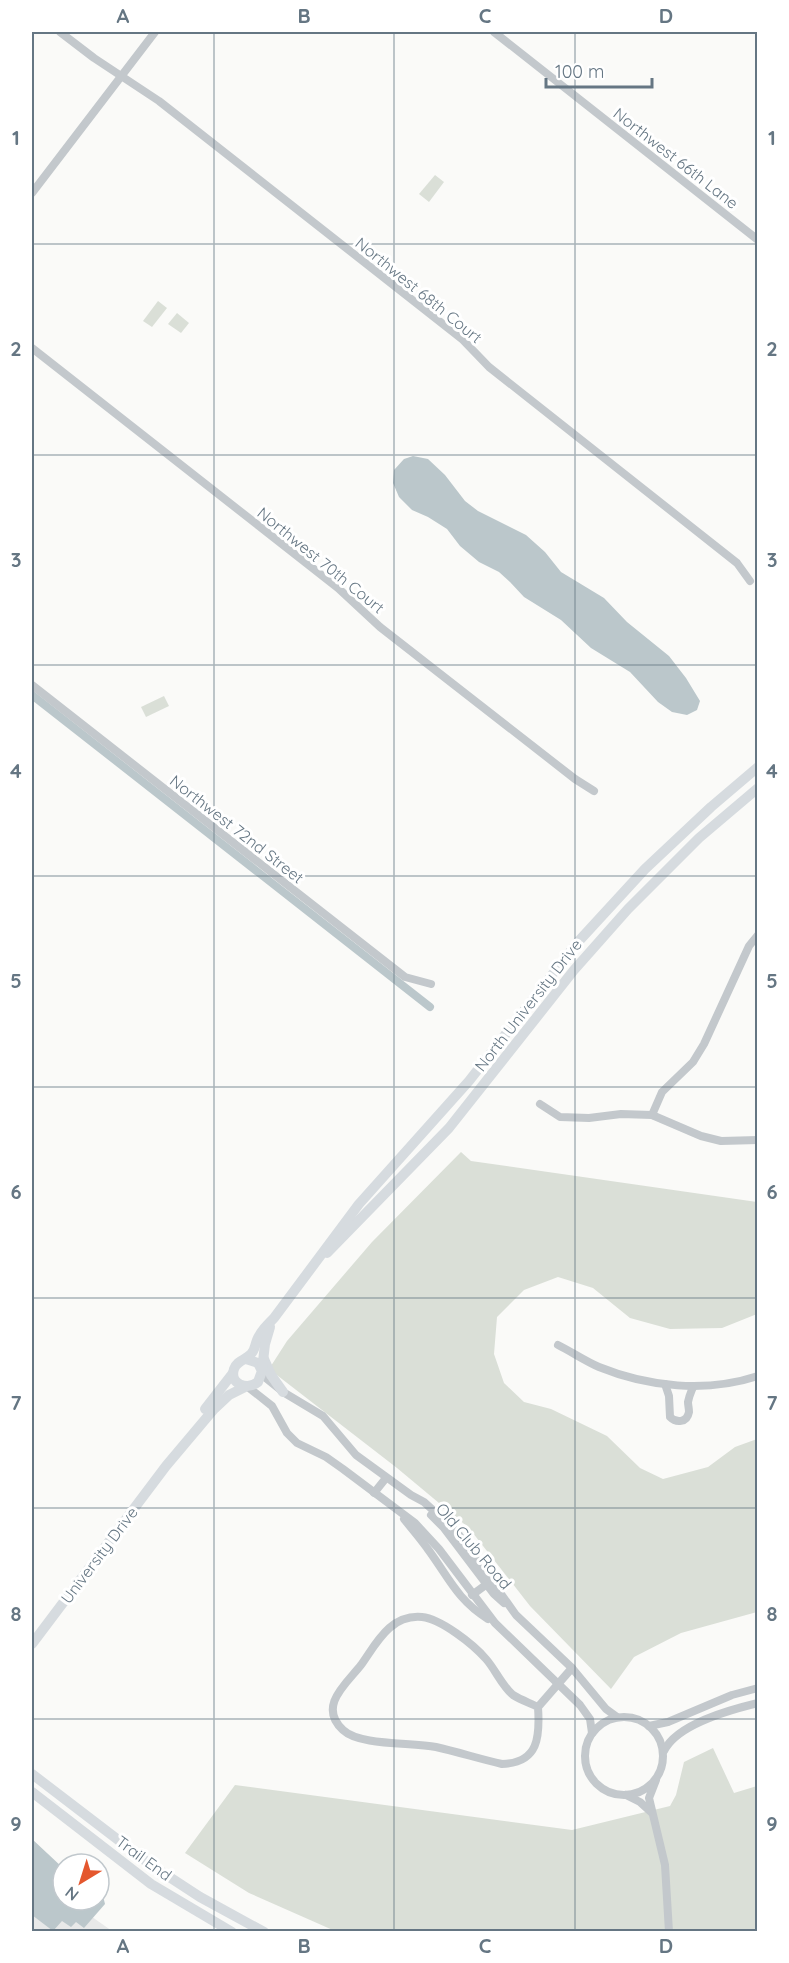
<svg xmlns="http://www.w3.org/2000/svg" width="789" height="1963" font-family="Quicksand,sans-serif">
	<rect width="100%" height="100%" fill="#fafaf8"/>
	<path fill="#e8e9e9" d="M 32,1873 L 63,1900 L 68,1900 L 112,1931 L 32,1931 Z"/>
	<g fill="#dadfd7">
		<path d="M 435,175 L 444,182 L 429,202 L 419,194 Z"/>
		<path d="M 158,301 L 167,308 L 152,327 L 143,321 Z"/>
		<path d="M 177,313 L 189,323 L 181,333 L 168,324 Z"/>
		<path d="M 164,696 L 169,706 L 146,717 L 141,707 Z"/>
		<path d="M 461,1152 L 471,1161 L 757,1202 L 757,1314 L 722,1328 L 670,1329 L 630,1318 L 593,1288 L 558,1277 L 524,1290 L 497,1317 L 494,1354 L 504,1383 L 524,1402 L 551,1409 L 607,1436 L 640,1468 L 663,1479 L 708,1467 L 735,1447 L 757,1439 L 757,1612 L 681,1633 L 634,1657 L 611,1689 L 530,1606 L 469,1528 L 397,1468 L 269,1369 L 287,1341 L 372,1242 Z"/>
		<path d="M 713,1748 L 734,1793 L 757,1786 L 757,1931 L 335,1931 L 249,1893 L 185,1853 L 235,1785 L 572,1830 L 670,1806 L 676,1795 L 684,1762 Z"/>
	</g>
	<g fill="#bbc7cb">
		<path d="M 413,456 L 428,459 L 445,475 L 465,501 L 478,511 L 526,535 L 545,552 L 561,572 L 604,598 L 627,622 L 669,656 L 686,678 L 700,701 L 697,710 L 687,715 L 672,712 L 658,702 L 630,672 L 591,648 L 561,620 L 524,597 L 510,582 L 499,572 L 479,562 L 460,546 L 447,529 L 428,517 L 412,510 L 399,497 L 393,483 L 394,470 L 404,459 Z"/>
		<path d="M 32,1839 L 63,1868 L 63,1900 L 99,1900 L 99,1893 L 103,1896 L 105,1904 L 84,1928 L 76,1922 L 71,1927 L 62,1921 L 53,1931 L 32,1915 Z"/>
	</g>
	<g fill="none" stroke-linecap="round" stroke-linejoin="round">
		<path stroke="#bbc7cb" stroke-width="8" d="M 32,695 L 430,1007"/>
		<g stroke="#c3c8cc" stroke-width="8">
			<path d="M 60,32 L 94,58 L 159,101 L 462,339 L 489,367 L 737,563 L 750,581"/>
			<path d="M 494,32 L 758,240"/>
			<path d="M 32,193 L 155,32"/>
			<path d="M 32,348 L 338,588 L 380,627 L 575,779 L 594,791"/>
			<path d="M 32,685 L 405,977 L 431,984"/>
			<path d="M 540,1104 L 560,1117 L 589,1118 L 621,1114 L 652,1115 L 701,1136 L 721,1141 L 758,1140"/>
			<path d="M 652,1115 L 662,1092 L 693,1062 L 704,1044 L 749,946 L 758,935"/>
			<path d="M 558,1345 C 572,1352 585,1361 599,1367 C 648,1387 706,1393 758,1376"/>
			<path d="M 262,1375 L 283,1392 L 323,1416 L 356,1455 L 411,1495 L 424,1502 L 457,1532 L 516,1615 L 572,1668 L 606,1709 L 617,1717"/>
			<path d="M 665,1384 L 669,1396 L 670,1417 C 676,1423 687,1423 689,1412 C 689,1408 688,1405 688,1402 C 689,1396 691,1392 693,1387"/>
			<path d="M 248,1387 L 272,1406 L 287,1433 L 297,1443 L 326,1457 L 343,1469 L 415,1523 L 439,1549 L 495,1623 L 580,1705 L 590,1719 L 592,1733"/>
			<path d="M 374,1493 L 386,1478"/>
			<path d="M 431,1515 L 444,1528 L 494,1594 L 504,1603"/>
			<path d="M 404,1519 C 412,1529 420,1538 427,1548 C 448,1576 457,1600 488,1619"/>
			<path d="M 472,1595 L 487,1584"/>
			<path d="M 538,1707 C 540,1736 539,1763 502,1764 C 480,1759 458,1752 436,1747 C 411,1742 360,1746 343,1730 C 317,1706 347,1683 361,1665 C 376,1644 390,1614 422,1617 C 441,1619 473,1644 486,1659 C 495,1669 502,1686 513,1695 C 521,1700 530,1703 538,1707 L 572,1668"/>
			<circle cx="624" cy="1756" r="39"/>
			<path d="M 649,1726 L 668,1722 L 732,1695 L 758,1688"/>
			<path d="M 664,1751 C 677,1724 729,1710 758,1703"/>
			<path d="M 656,1780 L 649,1798 L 665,1865 L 669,1932"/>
			<path d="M 626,1795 L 640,1802 L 651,1812"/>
		</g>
		<g stroke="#d6dbdf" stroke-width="10">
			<path d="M 327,1253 L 449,1128 L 574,970 L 628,909 L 699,838 L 758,788"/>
			<path d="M 246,1359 L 258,1363 L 262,1371 L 258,1382 C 248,1390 229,1385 234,1369 C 237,1360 246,1360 251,1354 C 255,1350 255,1345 257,1340 C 261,1331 267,1325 274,1318 L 359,1204 L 469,1081 L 577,943 L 645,869 L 711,807 L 758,767"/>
			<path d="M 264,1359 L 271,1375 L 283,1392"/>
			<path d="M 262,1370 L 265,1344 L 270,1327"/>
			<path d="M 205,1409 L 233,1373"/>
			<path d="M 32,1644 L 166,1466 L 214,1409 L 229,1395 L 245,1387"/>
			<path d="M 32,1774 L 151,1865 L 200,1897 L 264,1932"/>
			<path d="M 32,1792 L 151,1884 L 232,1932"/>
		</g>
	</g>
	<path fill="none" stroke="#657683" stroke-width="1.5" stroke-opacity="0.55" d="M 214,32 L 214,1932M 394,32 L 394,1932M 575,32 L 575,1932M 32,244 L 758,244M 32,455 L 758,455M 32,665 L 758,665M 32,876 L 758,876M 32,1087 L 758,1087M 32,1298 L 758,1298M 32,1508 L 758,1508M 32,1719 L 758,1719"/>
	<g text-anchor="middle" stroke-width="6" stroke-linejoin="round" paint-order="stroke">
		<g font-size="16" fill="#657683" stroke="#fff">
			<text transform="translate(676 158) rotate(38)" y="6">Northwest 66th Lane</text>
			<text transform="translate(419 290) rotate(39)" y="6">Northwest 68th Court</text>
			<text transform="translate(321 560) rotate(39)" y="6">Northwest 70th Court</text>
			<text transform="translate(237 829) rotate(38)" y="6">Northwest 72nd Street</text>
			<text transform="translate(528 1005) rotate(-52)" y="6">North University Drive</text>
			<text transform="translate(474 1546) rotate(50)" y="6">Old Club Road</text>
			<text transform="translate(99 1555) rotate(-53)" y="6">University Drive</text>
			<text transform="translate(144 1858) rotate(36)" y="6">Trail End</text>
		</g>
	</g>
	<rect width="789" height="1963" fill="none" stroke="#ffffff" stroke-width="66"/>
	<g transform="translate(81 1882) rotate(218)"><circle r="28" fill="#ffffff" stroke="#c1c8cd" stroke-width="1.5"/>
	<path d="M0-4.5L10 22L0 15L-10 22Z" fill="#e4572e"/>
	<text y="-9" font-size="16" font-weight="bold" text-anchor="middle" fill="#657683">N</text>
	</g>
	<path d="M546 78v9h106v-9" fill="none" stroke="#657683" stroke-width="3"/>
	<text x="555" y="78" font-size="18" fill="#657683" stroke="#ffffff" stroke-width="4.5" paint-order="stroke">100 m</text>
	<rect x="33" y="33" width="723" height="1897" fill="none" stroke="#657683" stroke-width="2"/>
	<g font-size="20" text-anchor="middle" font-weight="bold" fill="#657683">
		<text x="123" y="23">A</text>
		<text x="304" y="23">B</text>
		<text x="485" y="23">C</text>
		<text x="666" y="23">D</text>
		<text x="16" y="145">1</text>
		<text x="772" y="145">1</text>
		<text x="16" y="356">2</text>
		<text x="772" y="356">2</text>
		<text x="16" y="567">3</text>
		<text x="772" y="567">3</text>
		<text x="16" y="778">4</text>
		<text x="772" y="778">4</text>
		<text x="16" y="988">5</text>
		<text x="772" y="988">5</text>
		<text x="16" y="1199">6</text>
		<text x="772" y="1199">6</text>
		<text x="16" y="1410">7</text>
		<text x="772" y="1410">7</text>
		<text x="16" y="1621">8</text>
		<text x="772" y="1621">8</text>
		<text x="16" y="1831">9</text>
		<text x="772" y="1831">9</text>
		<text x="123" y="1953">A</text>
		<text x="304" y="1953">B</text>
		<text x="485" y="1953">C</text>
		<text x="666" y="1953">D</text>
	</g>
</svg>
